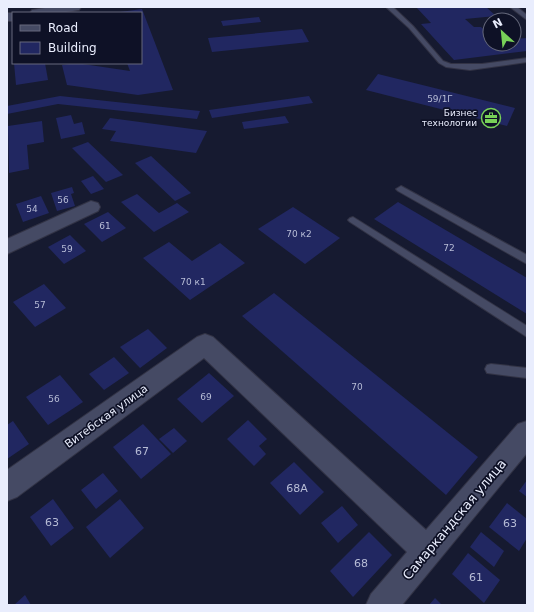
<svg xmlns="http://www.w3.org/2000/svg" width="534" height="612" font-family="'DejaVu Sans',sans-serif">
	<rect width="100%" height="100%" fill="#161a30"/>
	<g fill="#212761">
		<path d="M 416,7 L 486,7 L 496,16 L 465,19 L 474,27 L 481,27 L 490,35 L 490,44 L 514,44 L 514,39 L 527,38 L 527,51 L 454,60 L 421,24 L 431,23 Z"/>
		<path d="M 142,9 L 173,90 L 138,95 L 67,85 L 62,65 L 76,63 L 130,71 L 127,63 L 141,63 L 141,13 L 120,12 Z"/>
		<path d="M 259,17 L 261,22 L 223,26 L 221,21 Z"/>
		<path d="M 302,29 L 309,42 L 212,52 L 208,38 Z"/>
		<path d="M 14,63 L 45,63 L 48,80 L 16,85 Z"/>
		<path d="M 378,74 L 515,108 L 507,126 L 366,90 Z"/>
		<path d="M 60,96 L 200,111 L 197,119 L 58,104 L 7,114 L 7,106 Z"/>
		<path d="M 309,96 L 313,103 L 212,118 L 209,110 Z"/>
		<path d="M 71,115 L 74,124 L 82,122 L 85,134 L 61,139 L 56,118 Z"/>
		<path d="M 285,116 L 289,123 L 244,129 L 242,122 Z"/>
		<path d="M 110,118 L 207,131 L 196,153 L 110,141 L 116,131 L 102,129 Z"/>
		<path d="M 42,121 L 44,142 L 27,145 L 29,169 L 9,173 L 8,126 Z"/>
		<path d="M 88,142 L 123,175 L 106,182 L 72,148 Z"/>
		<path d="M 151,156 L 191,193 L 175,201 L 135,163 Z"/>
		<path d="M 93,176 L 104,189 L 91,194 L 81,181 Z"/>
		<path d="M 72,187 L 74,193 L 71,194 L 75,206 L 57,211 L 51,193 Z"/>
		<path d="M 137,194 L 159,213 L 177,203 L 189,212 L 154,232 L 121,202 Z"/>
		<path d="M 41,196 L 49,213 L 23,222 L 16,204 Z"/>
		<path d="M 398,202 L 527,278 L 527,314 L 374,219 Z"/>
		<path d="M 293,207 L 340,238 L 305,264 L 258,229 Z"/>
		<path d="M 108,212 L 126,228 L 102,242 L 84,224 Z"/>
		<path d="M 70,235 L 86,251 L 64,264 L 48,247 Z"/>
		<path d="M 169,242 L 192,261 L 220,243 L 245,263 L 190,300 L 143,258 Z"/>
		<path d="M 44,284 L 66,308 L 35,327 L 13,302 Z"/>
		<path d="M 274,293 L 478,457 L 446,495 L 242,316 Z"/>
		<path d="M 148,329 L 167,348 L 140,368 L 120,347 Z"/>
		<path d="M 114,357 L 129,373 L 104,390 L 89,374 Z"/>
		<path d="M 209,373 L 234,396 L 202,423 L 177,399 Z"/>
		<path d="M 60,375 L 83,402 L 48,425 L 26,397 Z"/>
		<path d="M 248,420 L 267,439 L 259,446 L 266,454 L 254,466 L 227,439 Z"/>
		<path d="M 13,421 L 29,444 L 7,459 L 7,425 Z"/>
		<path d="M 143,424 L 171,454 L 141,479 L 113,447 Z"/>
		<path d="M 174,428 L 187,441 L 173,453 L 159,439 Z"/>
		<path d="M 294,462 L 324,492 L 300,515 L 270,483 Z"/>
		<path d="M 103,473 L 118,491 L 96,509 L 81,490 Z"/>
		<path d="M 527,480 L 527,497 L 519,491 Z"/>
		<path d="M 53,499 L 74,528 L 51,546 L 30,517 Z"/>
		<path d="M 120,499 L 144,528 L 110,558 L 86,527 Z"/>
		<path d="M 507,503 L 527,519 L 527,538 L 519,551 L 489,527 Z"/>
		<path d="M 342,506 L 358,525 L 338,543 L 321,523 Z"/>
		<path d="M 369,532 L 392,555 L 353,597 L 330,571 Z"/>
		<path d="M 481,532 L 504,551 L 494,567 L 470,547 Z"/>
		<path d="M 468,553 L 500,580 L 484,603 L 452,574 Z"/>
		<path d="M 25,595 L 31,605 L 14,605 Z"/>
		<path d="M 435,598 L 442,605 L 429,605 Z"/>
	</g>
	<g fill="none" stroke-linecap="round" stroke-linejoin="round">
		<defs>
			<g id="service">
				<path d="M 386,7 L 393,7 L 413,26 L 443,61 L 451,64 L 482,64 L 527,58 L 527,62 L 470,70 L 446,67 L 439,63 L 409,28 Z"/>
				<path d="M 510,7 L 517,7 L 527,15 L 527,20 Z"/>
				<path d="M 401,186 L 527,255 L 527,264 L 398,191 L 396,189 Z"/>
				<path d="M 353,217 L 527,326 L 527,337 L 350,222 L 348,220 L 350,218 Z"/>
				<path d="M 491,364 L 527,368 L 527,378 L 487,373 L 485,369 L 487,365 Z"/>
			</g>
			<g id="minor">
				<path d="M 51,7 L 81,7 L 79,10 L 60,13 L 30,13 L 32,10 Z"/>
				<rect x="7" y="13" width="6" height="8"/>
				<path d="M 91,201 L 98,203 L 100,207 L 98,211 L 7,254 L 7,239 Z"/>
				<path d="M 205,334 L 213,337 L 426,530 L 518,424 L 527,421 L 527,453 L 402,605 L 366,605 L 371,594 L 407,552 L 204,358 L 17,497 L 7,501 L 7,470 L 197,337 Z"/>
			</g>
		</defs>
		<use href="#service" stroke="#323345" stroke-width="2"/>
		<use href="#minor" stroke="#323345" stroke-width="2"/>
		<use href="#service" fill="#454a64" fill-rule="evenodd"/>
		<use href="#minor" fill="#454a64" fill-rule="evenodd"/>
	</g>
	<defs>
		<symbol id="office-ring" viewBox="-11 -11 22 22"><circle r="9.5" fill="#0e1126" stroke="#78d158" stroke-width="1.5"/><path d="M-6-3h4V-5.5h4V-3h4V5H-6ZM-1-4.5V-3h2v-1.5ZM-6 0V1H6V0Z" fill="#78d158"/></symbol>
	</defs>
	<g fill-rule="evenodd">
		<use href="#office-ring" x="480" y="107" width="22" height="22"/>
	</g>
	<g text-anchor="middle" stroke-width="3.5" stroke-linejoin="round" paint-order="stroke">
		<g font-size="9" fill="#b7bcd6">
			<text x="440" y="102">59/1Г</text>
			<text x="63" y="203">56</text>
			<text x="32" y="212">54</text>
			<text x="105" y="229">61</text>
			<text x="299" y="237">70 к2</text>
			<text x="449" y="251">72</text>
			<text x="67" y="252">59</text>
			<text x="193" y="285">70 к1</text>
			<text x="40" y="308">57</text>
			<text x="357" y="390">70</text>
			<text x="206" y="400">69</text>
			<text x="54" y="402">56</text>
		</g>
		<g font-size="9" fill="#e9edfd" stroke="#0e1126" text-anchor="end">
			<text x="477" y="116">Бизнес<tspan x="477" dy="10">технологии</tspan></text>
		</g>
		<g font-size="11" fill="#e9edfd" stroke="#0e1126">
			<text transform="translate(106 416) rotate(-36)" y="4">Витебская улица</text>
		</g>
		<g font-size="11" fill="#b7bcd6">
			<text x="142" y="455">67</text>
			<text x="297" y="492">68А</text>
			<text x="52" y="526">63</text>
			<text x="510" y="527">63</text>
			<text x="361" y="567">68</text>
			<text x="476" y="581">61</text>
		</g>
		<g font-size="13" fill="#e9edfd" stroke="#0e1126">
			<text transform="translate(454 519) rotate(-50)" y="5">Самаркандская улица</text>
		</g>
	</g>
	<rect width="534" height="612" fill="none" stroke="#e9edfd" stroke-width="16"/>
	<rect x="12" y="12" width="130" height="52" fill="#0e1126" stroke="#66697c"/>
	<rect x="20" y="25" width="20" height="6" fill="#454a64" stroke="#66697c"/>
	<text x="48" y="32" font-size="12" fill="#e9edfd">Road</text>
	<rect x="20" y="42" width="20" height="12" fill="#212761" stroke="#66697c"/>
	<text x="48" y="52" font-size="12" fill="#e9edfd">Building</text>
	<g transform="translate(502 32) rotate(333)"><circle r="19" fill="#0e1126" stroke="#66697c"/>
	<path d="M0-3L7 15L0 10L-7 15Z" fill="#78d158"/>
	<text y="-6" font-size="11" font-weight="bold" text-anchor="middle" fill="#e9edfd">N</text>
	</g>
</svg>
